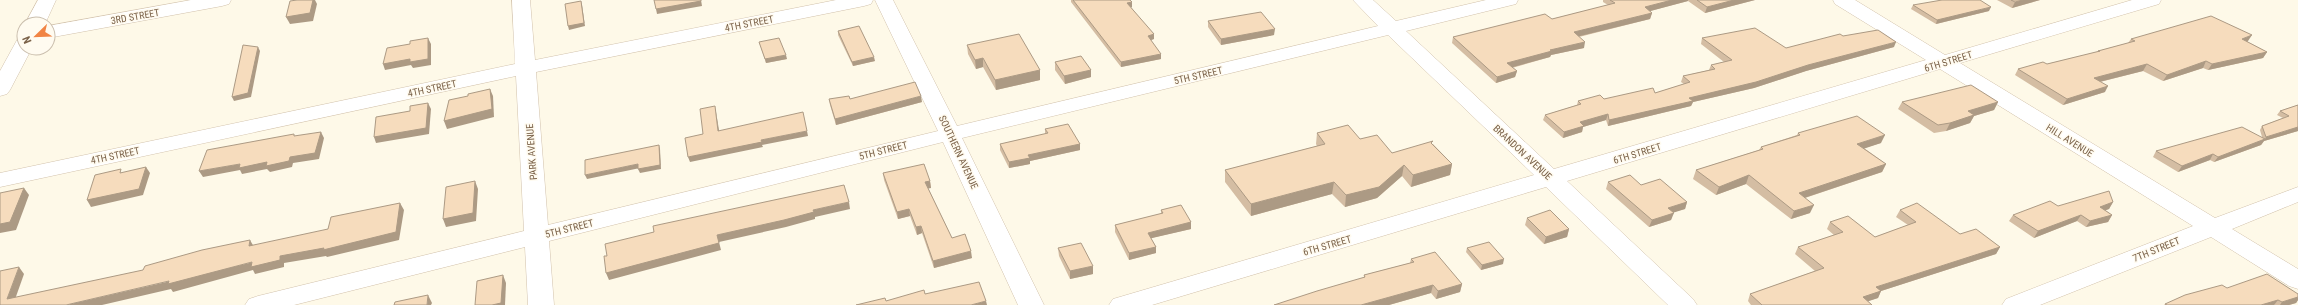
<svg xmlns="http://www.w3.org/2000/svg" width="2298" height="305" font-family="'Roboto Condensed',sans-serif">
	<rect width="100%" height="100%" fill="#fef9e8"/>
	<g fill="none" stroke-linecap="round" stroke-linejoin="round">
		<defs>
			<g id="minor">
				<path d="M 38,0 L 56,0 L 45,24 L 25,24 Z"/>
				<path d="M 191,0 L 231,0 L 229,4 L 222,6 L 48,38 L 48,26 Z"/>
				<path d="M 512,0 L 530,0 L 535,60 L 836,0 L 873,0 L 871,4 L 864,6 L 536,72 L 548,225 L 938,131 L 875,0 L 893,0 L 957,126 L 1378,26 L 1353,0 L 1373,0 L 1396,21 L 1486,0 L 1518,0 L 1516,4 L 1406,31 L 1554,169 L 1926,60 L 1835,4 L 1833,0 L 1855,0 L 1945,55 L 2132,0 L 2161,0 L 2159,4 L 1960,63 L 2215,218 L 2298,187 L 2298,202 L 2232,229 L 2298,269 L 2298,289 L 2289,286 L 2211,237 L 2040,305 L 2002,305 L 2006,299 L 2193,226 L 1940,69 L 1567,181 L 1693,299 L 1697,305 L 1668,305 L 1546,187 L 1152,305 L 1109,305 L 1113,299 L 1534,175 L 1388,35 L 962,138 L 1044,305 L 1018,305 L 943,142 L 549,241 L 554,305 L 528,305 L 525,247 L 294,305 L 245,305 L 249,299 L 258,296 L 524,231 L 516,76 L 0,187 L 0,173 L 515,64 Z"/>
				<path d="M 24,38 L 24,48 L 32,48 L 10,90 L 7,94 L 0,96 L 0,71 L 17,40 Z"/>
			</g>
		</defs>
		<use href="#minor" stroke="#d2c2ac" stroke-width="1"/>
		<use href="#minor" fill="#fff" fill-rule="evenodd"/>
	</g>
	<g fill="#d4bda3">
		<path d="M 1071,0 L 1130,0 L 1132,7 L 1131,7 L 1154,39 L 1151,40 L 1161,59 L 1121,67 L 1071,2 Z"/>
		<path d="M 1603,0 L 1755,0 L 1705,13 L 1688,1 L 1650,11 L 1652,13 L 1650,19 L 1579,37 L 1584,48 L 1551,55 L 1550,57 L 1512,68 L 1517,71 L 1515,77 L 1496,83 L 1452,43 L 1453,37 L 1552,19 L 1608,5 L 1603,2 Z"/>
		<path d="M 1997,0 L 2040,0 L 2012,8 Z"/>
		<path d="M 1913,5 L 1989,11 L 1936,24 L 1911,9 Z"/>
		<path d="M 1208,21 L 1274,35 L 1221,45 L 1208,27 Z"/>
		<path d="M 838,31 L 875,61 L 853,66 L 838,35 Z"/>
		<path d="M 1843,36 L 1894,47 L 1806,71 L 1754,88 L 1693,102 L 1691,106 L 1608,126 L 1606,120 L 1583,127 L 1582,132 L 1563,138 L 1543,120 L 1545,115 L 1577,105 L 1578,101 L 1604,99 L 1655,93 L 1684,84 L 1681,82 L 1683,76 L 1709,70 L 1711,65 L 1724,62 L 1701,44 L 1702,38 L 1786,48 Z"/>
		<path d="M 2131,39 L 2248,41 L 2248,42 L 2267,52 L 2263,58 L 2208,70 L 2203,68 L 2163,81 L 2143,71 L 2100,82 L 2105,92 L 2063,105 L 2015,75 L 2018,69 L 2047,64 L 2097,52 L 2098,51 L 2128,43 Z"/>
		<path d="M 759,42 L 787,59 L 766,63 Z"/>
		<path d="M 967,45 L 1040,70 L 1040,80 L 996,90 L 983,67 L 976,69 L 968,54 Z"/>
		<path d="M 1055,62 L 1091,70 L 1091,77 L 1065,84 L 1055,70 Z"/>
		<path d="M 829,99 L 922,102 L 836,125 L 830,105 Z"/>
		<path d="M 1902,102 L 1998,102 L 1994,110 L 1974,116 L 1970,123 L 1946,131 L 1934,133 L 1898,109 Z"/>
		<path d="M 2298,105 L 2298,131 L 2264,141 L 2261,145 L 2214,162 L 2210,160 L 2178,172 L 2153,157 L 2156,151 L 2262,137 L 2260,130 L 2262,126 L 2283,118 L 2277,115 L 2280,111 Z"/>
		<path d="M 1045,129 L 1080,144 L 1080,150 L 1030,161 L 1030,164 L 1009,168 L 1000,150 L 1000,144 L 1045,134 Z"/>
		<path d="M 1317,133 L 1360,139 L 1392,153 L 1433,144 L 1452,164 L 1450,175 L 1411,187 L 1402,176 L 1377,198 L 1345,207 L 1332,194 L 1251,216 L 1225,182 L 1225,170 L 1317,146 L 1316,144 Z"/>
		<path d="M 1798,133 L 1881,143 L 1864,148 L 1886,164 L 1882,172 L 1805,198 L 1810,213 L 1791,219 L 1746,184 L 1716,195 L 1693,179 L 1696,170 L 1759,150 L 1761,147 L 1797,135 Z"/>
		<path d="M 883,173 L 930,181 L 931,188 L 928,188 L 952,238 L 972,258 L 934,268 L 922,233 L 917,235 L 910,216 L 898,219 L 884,180 Z"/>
		<path d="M 1608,182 L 1641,185 L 1687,202 L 1685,209 L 1673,212 L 1671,220 L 1649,227 L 1606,189 Z"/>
		<path d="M 2113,202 L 2109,209 L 2105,210 L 2112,215 L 2108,222 L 2086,227 L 2077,221 L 2034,238 L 2009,221 L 2013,215 L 2058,206 Z"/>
		<path d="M 1161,210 L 1191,222 L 1191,229 L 1151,238 L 1156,247 L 1156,253 L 1129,260 L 1115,232 L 1115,225 L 1161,214 Z"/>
		<path d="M 1900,210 L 1960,234 L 2000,247 L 1996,254 L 1881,291 L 1878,298 L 1868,301 L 1872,305 L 1751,305 L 1748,301 L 1750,294 L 1815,271 L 1795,254 L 1798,247 L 1834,235 L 1827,229 L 1830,222 L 1875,237 L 1908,225 L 1896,217 Z"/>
		<path d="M 1527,218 L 1569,229 L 1567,237 L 1544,244 L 1525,225 Z"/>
		<path d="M 1058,248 L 1093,274 L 1070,279 L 1059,256 Z"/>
		<path d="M 1467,248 L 1503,264 L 1481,270 L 1466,252 Z"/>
		<path d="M 1411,259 L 1462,284 L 1460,292 L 1436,299 L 1431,293 L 1389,305 L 1274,305 L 1364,278 L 1364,275 L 1410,263 Z"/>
		<path d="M 2227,288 L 2298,294 L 2298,300 L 2296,303 L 2289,305 L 2164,305 L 2165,304 Z"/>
	</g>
	<g fill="#ac9a84">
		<path d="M 313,0 L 315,0 L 317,4 L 313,21 L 290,24 L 286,17 Z"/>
		<path d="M 701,0 L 702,6 L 657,14 L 656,9 Z"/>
		<path d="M 1672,0 L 1688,0 L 1688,1 L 1643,13 L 1645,7 Z"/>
		<path d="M 1734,0 L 1755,0 L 1705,13 L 1707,7 Z"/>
		<path d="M 2023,0 L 2040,0 L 2012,8 L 2015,2 Z"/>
		<path d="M 581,1 L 582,5 L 585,26 L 569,30 L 568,26 Z"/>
		<path d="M 1132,2 L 1132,7 L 1127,8 L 1127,3 Z"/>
		<path d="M 1991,7 L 1989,11 L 1936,24 L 1937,20 Z"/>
		<path d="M 1652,13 L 1650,19 L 1572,38 L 1574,32 Z"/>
		<path d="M 1275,29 L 1274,35 L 1221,45 L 1221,39 Z"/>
		<path d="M 1154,34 L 1154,39 L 1148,41 L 1148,36 Z"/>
		<path d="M 2252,35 L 2248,41 L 2239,45 L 2242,39 Z"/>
		<path d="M 428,38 L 431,44 L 431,65 L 413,68 L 411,65 L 385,70 L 383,64 Z"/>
		<path d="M 1585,42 L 1584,48 L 1551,55 L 1550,57 L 1506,69 L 1507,63 L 1550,50 Z"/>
		<path d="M 1896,42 L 1894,47 L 1806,71 L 1754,88 L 1693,102 L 1691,106 L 1608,126 L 1609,120 L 1808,65 Z"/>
		<path d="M 258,47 L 260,51 L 251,97 L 234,101 L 232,97 Z"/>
		<path d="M 2267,52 L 2263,58 L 2208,70 L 2212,64 Z"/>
		<path d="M 1161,54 L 1161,59 L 1121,67 L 1121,62 Z"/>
		<path d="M 786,55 L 787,59 L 766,63 L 765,59 Z"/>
		<path d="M 874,57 L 875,61 L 853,66 L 852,62 Z"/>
		<path d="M 983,58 L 983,67 L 976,69 L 975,60 Z"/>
		<path d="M 2206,61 L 2203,68 L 2163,81 L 2167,75 Z"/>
		<path d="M 2147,64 L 2143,71 L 2091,84 L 2094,78 Z"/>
		<path d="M 1040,70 L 1040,80 L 996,90 L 995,80 Z"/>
		<path d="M 1091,70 L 1091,77 L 1065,84 L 1064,76 Z"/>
		<path d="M 1517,71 L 1515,77 L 1496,83 L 1497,77 Z"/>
		<path d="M 2108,86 L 2105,92 L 2063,105 L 2067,99 Z"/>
		<path d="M 490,89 L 493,96 L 494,117 L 447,129 L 444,121 Z"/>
		<path d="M 921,96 L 922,102 L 836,125 L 835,119 Z"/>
		<path d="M 1998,102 L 1994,110 L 1974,116 L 1970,123 L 1946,131 L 1950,123 L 1968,111 Z"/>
		<path d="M 428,103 L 431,109 L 429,134 L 376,143 L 374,137 Z"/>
		<path d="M 715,106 L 720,136 L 718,131 Z"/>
		<path d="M 1608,114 L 1606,120 L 1583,127 L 1582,132 L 1563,138 L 1564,132 L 1580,122 Z"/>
		<path d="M 2298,127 L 2298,131 L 2264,141 L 2261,145 L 2214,162 L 2218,157 L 2265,139 L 2266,137 Z"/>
		<path d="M 807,131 L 808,136 L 762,145 L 763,147 L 690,162 L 688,157 L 761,140 Z"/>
		<path d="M 321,132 L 324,138 L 319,159 L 293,163 L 292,167 L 270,172 L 267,169 L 242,174 L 240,170 L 203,177 L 199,171 L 240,164 Z"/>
		<path d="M 1885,135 L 1881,143 L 1854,152 L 1857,144 Z"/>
		<path d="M 1080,144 L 1080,150 L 1030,161 L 1030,164 L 1009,168 L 1009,162 L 1028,155 Z"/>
		<path d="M 659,145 L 660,149 L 661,169 L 640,173 L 638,169 Z"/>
		<path d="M 2213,154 L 2210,160 L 2178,172 L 2182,166 Z"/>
		<path d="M 638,164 L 640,168 L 587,179 L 585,175 Z"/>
		<path d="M 1452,164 L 1450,175 L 1411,187 L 1413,175 Z"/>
		<path d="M 1886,164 L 1882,172 L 1795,201 L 1799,193 Z"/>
		<path d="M 1404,165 L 1402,176 L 1377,198 L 1345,207 L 1346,195 Z"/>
		<path d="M 146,167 L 150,173 L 143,195 L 91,207 L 87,200 Z"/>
		<path d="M 1749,175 L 1746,184 L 1716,195 L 1719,187 Z"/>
		<path d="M 475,181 L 478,189 L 476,221 L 446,227 L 443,219 Z"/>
		<path d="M 930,181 L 931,188 L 926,189 L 925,182 Z"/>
		<path d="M 1334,182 L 1332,194 L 1251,216 L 1251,204 Z"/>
		<path d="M 24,188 L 29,195 L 16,230 L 0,233 L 0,224 Z"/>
		<path d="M 849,202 L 850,209 L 815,217 L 815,219 L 786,227 L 719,242 L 721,250 L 609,280 L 606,273 L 717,235 L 813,210 Z"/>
		<path d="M 1687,202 L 1685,209 L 1666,215 L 1668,208 Z"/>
		<path d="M 2113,202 L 2109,209 L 2096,214 L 2100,207 Z"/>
		<path d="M 400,203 L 404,210 L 399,240 L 327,257 L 326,256 L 284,263 L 284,267 L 255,274 L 253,270 L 173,292 L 171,289 L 102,305 L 66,305 L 280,256 Z"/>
		<path d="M 1814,205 L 1810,213 L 1791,219 L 1794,211 Z"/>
		<path d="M 909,209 L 910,216 L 898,219 L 897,212 Z"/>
		<path d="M 1674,213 L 1671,220 L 1649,227 L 1652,220 Z"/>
		<path d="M 2081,215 L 2077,221 L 2034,238 L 2038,231 Z"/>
		<path d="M 2112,215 L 2108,222 L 2086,227 L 2090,221 Z"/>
		<path d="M 1191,222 L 1191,229 L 1148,239 L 1148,233 Z"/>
		<path d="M 921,226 L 922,233 L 917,235 L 916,227 Z"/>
		<path d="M 1569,229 L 1567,237 L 1544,244 L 1546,237 Z"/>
		<path d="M 250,240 L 254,247 L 249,246 Z"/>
		<path d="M 1156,247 L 1156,253 L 1129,260 L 1129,253 Z"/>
		<path d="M 2000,247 L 1996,254 L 1881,291 L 1878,298 L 1860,304 L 1863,297 L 1876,287 Z"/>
		<path d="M 971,251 L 972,258 L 934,268 L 933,261 Z"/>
		<path d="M 1504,259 L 1503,264 L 1481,270 L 1482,265 Z"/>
		<path d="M 1093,266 L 1093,274 L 1070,279 L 1070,271 Z"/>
		<path d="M 19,267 L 24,274 L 13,305 L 7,299 Z"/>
		<path d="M 503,275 L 506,283 L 505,305 L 492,305 Z"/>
		<path d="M 1462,284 L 1460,292 L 1436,299 L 1438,291 Z"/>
		<path d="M 1433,285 L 1431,293 L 1389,305 L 1361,305 Z"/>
		<path d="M 428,295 L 432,303 L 431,305 L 427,305 Z"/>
		<path d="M 2298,297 L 2298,300 L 2296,303 L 2289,305 L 2280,305 L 2282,302 Z"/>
		<path d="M 2278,300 L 2274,305 L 2261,305 Z"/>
		<path d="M 986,301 L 987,305 L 971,305 Z"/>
	</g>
	<g fill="#f6dcbd" stroke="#ac9a84">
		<path d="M 297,0 L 313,0 L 310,13 L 286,17 L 290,1 Z"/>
		<path d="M 654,0 L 701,0 L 701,1 L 656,9 Z"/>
		<path d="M 1073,0 L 1130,0 L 1132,2 L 1127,3 L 1154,34 L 1148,36 L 1161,54 L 1121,62 Z"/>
		<path d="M 1610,0 L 1672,0 L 1645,7 L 1652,13 L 1574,32 L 1585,42 L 1550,50 L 1552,51 L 1507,63 L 1517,71 L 1497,77 L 1453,37 L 1545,14 L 1552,19 L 1615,3 Z"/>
		<path d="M 1697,0 L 1734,0 L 1707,7 Z"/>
		<path d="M 1942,0 L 1980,0 L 1991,7 L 1937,20 L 1913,5 Z"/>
		<path d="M 2011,0 L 2023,0 L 2015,2 Z"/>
		<path d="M 581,1 L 584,23 L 568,26 L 565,4 Z"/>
		<path d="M 1261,12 L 1275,29 L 1221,39 L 1208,21 Z"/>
		<path d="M 2211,16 L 2252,35 L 2242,39 L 2267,52 L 2212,64 L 2206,61 L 2167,75 L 2147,64 L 2094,78 L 2108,86 L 2067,99 L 2018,69 L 2043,62 L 2047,64 L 2100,51 L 2098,51 L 2135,41 L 2131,39 Z"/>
		<path d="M 859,26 L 874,57 L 852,62 L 838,31 Z"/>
		<path d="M 1755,28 L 1786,48 L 1840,34 L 1843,36 L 1878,30 L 1896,42 L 1808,65 L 1756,82 L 1689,98 L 1693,101 L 1609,120 L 1608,114 L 1580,122 L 1584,126 L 1564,132 L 1545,115 L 1581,104 L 1578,101 L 1600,95 L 1604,99 L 1653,88 L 1655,93 L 1690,82 L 1683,76 L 1715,69 L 1711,65 L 1732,60 L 1702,38 Z"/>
		<path d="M 1019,34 L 1040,70 L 995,80 L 983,58 L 975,60 L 967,45 Z"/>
		<path d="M 428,38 L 428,59 L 410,62 L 410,59 L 383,64 L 387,48 L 410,44 L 410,41 Z"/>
		<path d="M 779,38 L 786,55 L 765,59 L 759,42 Z"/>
		<path d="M 243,45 L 258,47 L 248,93 L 232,97 Z"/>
		<path d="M 1081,56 L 1091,70 L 1064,76 L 1055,62 Z"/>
		<path d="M 915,82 L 921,96 L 835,119 L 829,99 L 849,96 L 850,99 Z"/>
		<path d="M 1971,85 L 1998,102 L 1968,111 L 1974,115 L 1950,123 L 1938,125 L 1902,102 Z"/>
		<path d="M 490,89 L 492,109 L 444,121 L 449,100 L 468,96 L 468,94 Z"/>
		<path d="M 428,103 L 426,128 L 374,137 L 376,117 L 410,111 L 410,106 Z"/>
		<path d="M 2298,105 L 2298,127 L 2266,137 L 2262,126 L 2289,116 L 2280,111 Z"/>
		<path d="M 715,106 L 718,131 L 803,112 L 807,131 L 761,140 L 762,142 L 688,157 L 685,138 L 703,134 L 700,109 Z"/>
		<path d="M 1857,116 L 1885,135 L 1857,144 L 1886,164 L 1799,193 L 1814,205 L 1794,211 L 1749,175 L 1719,187 L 1696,170 L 1763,149 L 1761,147 L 1800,135 L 1798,133 Z"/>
		<path d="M 1068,124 L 1080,144 L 1028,155 L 1030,158 L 1009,162 L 1000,144 L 1048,133 L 1045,129 Z"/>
		<path d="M 1348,125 L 1360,139 L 1377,135 L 1392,153 L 1433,141 L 1431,143 L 1452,164 L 1413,175 L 1404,165 L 1379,187 L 1346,195 L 1334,182 L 1251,204 L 1225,170 L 1325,144 L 1317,133 Z"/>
		<path d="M 2242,127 L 2265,139 L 2218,157 L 2213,154 L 2182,166 L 2156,151 Z"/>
		<path d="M 321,132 L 315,153 L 290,157 L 289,161 L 266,166 L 267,162 L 239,168 L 240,164 L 199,171 L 207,150 L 294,134 L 294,136 Z"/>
		<path d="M 659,145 L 660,165 L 638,169 L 638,164 L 585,175 L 585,160 Z"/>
		<path d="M 924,164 L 930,181 L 925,182 L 952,238 L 965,234 L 971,251 L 933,261 L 921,226 L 916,227 L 909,209 L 897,212 L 883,173 Z"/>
		<path d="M 146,167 L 139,189 L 87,200 L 95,175 L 121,169 L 120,173 Z"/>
		<path d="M 1630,175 L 1641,185 L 1660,179 L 1687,202 L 1668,208 L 1674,213 L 1652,220 L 1608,182 Z"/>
		<path d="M 475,181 L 473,213 L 443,219 L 446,187 Z"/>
		<path d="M 844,185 L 849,202 L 813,210 L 814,212 L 784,220 L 717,235 L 719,243 L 606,273 L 604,256 L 607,256 L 605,244 L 654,232 L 653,226 Z"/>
		<path d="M 24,188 L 10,222 L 0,224 L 0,193 Z"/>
		<path d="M 2109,191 L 2113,202 L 2100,207 L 2112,215 L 2090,221 L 2081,215 L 2038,231 L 2013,215 L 2050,201 L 2058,206 Z"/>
		<path d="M 400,203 L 396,232 L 323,250 L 324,248 L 280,256 L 280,260 L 251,267 L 252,262 L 168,284 L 169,281 L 66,305 L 0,305 L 0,271 L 19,267 L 7,299 L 143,270 L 145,266 L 202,250 L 250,240 L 249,246 L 328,229 L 331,217 Z"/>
		<path d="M 1917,203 L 1960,234 L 1976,229 L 2000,247 L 1876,287 L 1881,291 L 1863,297 L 1872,305 L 1762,305 L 1750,294 L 1824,268 L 1798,247 L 1843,232 L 1830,222 L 1848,216 L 1875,237 L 1916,222 L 1900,210 Z"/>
		<path d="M 1181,205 L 1191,222 L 1148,233 L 1156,247 L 1129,253 L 1115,225 L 1163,213 L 1161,210 Z"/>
		<path d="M 1550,210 L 1569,229 L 1546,237 L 1527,218 Z"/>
		<path d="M 1489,242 L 1504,259 L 1482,265 L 1467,248 Z"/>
		<path d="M 1081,243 L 1093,266 L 1070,271 L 1058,248 Z"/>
		<path d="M 1435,252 L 1462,284 L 1438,291 L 1433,285 L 1361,305 L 1274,305 L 1317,291 L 1365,277 L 1364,275 L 1414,262 L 1411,259 Z"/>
		<path d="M 2267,274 L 2298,294 L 2298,297 L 2282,302 L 2278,300 L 2261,305 L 2167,305 L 2165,304 L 2185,295 L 2222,285 L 2227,288 Z"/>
		<path d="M 503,275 L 501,303 L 492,305 L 475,305 L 477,281 Z"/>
		<path d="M 979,282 L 986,301 L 971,305 L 856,305 L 885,298 L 886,301 L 924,290 L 925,294 Z"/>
		<path d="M 428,295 L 427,305 L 394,305 L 395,302 Z"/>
	</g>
	<g text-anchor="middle" stroke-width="3" stroke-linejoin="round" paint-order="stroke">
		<g font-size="10" fill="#7b6249" stroke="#fffbf0">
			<text transform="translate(135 16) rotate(-10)" y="4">3RD STREET</text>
			<text transform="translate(749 23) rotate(-11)" y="4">4TH STREET</text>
			<text transform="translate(1948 61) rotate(-17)" y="4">6TH STREET</text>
			<text transform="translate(1198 75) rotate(-13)" y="4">5TH STREET</text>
			<text transform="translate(432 88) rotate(-12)" y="4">4TH STREET</text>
			<text transform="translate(2070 140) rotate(32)" y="4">HILL AVENUE</text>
			<text transform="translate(883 150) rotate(-14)" y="4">5TH STREET</text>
			<text transform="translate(531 152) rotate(-94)" y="4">PARK AVENUE</text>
			<text transform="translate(959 152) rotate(65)" y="4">SOUTHERN AVENUE</text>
			<text transform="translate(1523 152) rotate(43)" y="4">BRANDON AVENUE</text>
			<text transform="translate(1637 153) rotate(-17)" y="4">6TH STREET</text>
			<text transform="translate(115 155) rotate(-12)" y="4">4TH STREET</text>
			<text transform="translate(569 228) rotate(-14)" y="4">5TH STREET</text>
			<text transform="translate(1327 245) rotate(-16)" y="4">6TH STREET</text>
			<text transform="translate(2156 249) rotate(-22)" y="4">7TH STREET</text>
		</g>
	</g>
	<g transform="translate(36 36) rotate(247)"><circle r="19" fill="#fffbf0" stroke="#cabead"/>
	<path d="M0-3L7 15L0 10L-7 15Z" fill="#f18444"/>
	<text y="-6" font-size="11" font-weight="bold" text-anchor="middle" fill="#7b6249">N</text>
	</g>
</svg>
